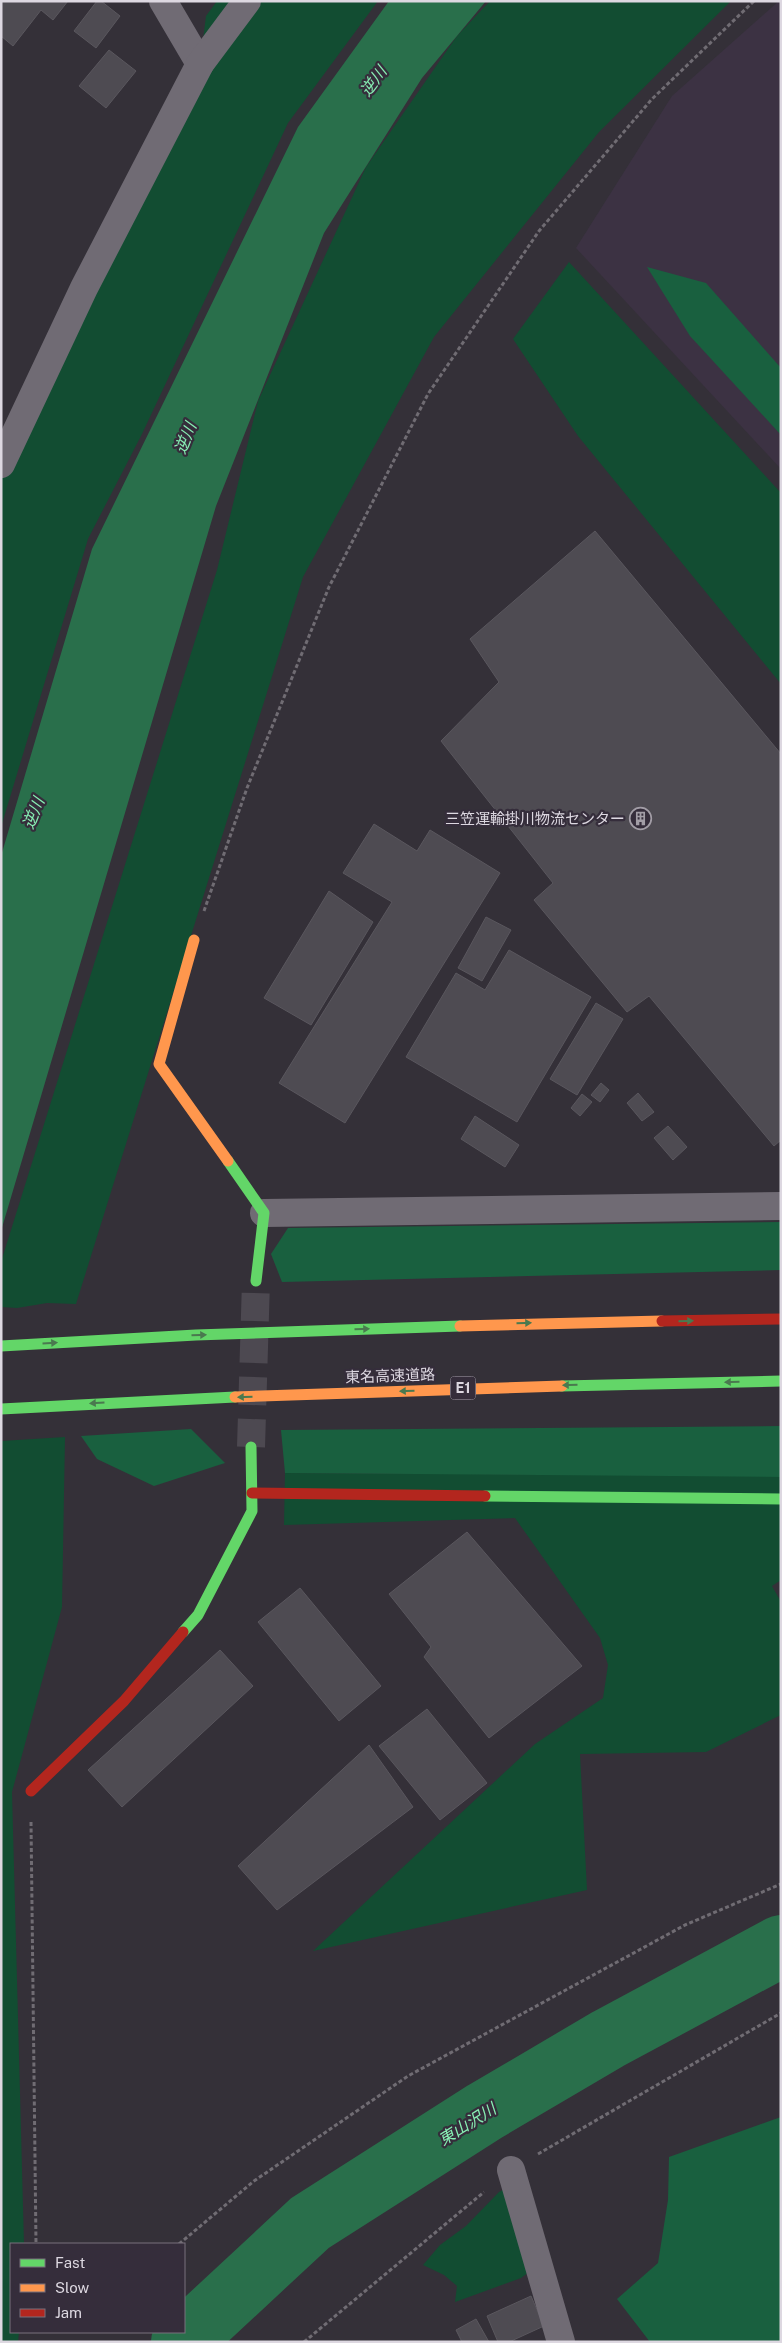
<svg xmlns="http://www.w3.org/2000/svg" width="782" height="2343" font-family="'Public Sans','Noto Sans JP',sans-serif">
	<rect width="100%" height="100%" fill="#343038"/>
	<path fill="#3c3243" d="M 779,1 L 781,1 L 781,469 L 576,248 L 672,96 Z"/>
	<g fill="#124d32">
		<path d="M 217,1 L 378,1 L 288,123 L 142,434 L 88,539 L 1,827 L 1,469 L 200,64 L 206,16 Z"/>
		<path d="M 490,1 L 731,1 L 599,132 L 434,337 L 303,577 L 76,1304 L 47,1303 L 17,1308 L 1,1307 L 1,1262 L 217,570 L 258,401 L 366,167 L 457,36 Z"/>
		<path d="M 569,262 L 781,493 L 781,684 L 578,436 L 513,339 Z"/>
		<path d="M 65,1437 L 62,1607 L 12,1792 L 24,2244 L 11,2244 L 11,2332 L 19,2332 L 18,2342 L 1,2342 L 1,1441 Z"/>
		<path d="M 285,1473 L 781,1476 L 781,1580 L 772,1586 L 781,1602 L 781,1715 L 706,1752 L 580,1754 L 587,1890 L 313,1951 L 535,1744 L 603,1698 L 608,1665 L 600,1638 L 515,1518 L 284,1525 Z"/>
		<path d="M 506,2188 L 533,2269 L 521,2278 L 455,2302 L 457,2286 L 444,2275 L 423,2265 L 440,2245 L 466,2226 L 499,2192 Z"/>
	</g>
	<g fill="#19603f">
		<path d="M 647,267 L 706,283 L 781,368 L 781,435 L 690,336 Z"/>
		<path d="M 781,1222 L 781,1270 L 282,1282 L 271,1254 L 288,1228 Z"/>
		<path d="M 781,1426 L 781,1477 L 285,1473 L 281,1430 Z"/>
		<path d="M 191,1429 L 225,1463 L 154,1486 L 97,1459 L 81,1436 Z"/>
		<path d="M 781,2117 L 781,2342 L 650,2342 L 617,2299 L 658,2263 L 668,2200 L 669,2157 Z"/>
	</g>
	<path fill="#296f4b" d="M 389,1 L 486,1 L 422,78 L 324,233 L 216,506 L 1,1231 L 1,856 L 92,549 L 298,127 Z"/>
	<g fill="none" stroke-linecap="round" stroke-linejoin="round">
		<path stroke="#296f4b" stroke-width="62" d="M 182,2342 L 310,2223 L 484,2112 L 608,2039 L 781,1946"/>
	</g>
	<g fill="#4e4b52" stroke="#5a575e">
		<path d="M 1,1 L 68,1 L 53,20 L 41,10 L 13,46 L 1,36 Z"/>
		<path d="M 97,1 L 101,1 L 120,16 L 96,48 L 74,31 Z"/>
		<path d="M 109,50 L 136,71 L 106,108 L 79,86 Z"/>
		<path d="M 595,531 L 781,754 L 781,1140 L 774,1146 L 649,996 L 627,1012 L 534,900 L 553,883 L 441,741 L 499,682 L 470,639 Z"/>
		<path d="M 374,824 L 417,851 L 430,830 L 500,873 L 345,1123 L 279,1083 L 392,902 L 343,873 Z"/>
		<path d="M 329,891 L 373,922 L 311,1025 L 264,998 Z"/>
		<path d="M 486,917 L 511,930 L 482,981 L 458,968 Z"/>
		<path d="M 509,950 L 591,997 L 517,1122 L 406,1057 L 456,973 L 485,990 Z"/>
		<path d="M 596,1003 L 623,1019 L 577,1095 L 550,1079 Z"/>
		<path d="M 601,1083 L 609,1090 L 600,1102 L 591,1095 Z"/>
		<path d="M 638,1093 L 654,1112 L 642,1121 L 627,1103 Z"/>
		<path d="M 582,1094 L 592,1102 L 580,1116 L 571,1108 Z"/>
		<path d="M 475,1116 L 519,1145 L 505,1167 L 461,1139 Z"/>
		<path d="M 668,1126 L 687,1147 L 673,1160 L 654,1138 Z"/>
		<path d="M 467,1532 L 582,1666 L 489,1738 L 424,1657 L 431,1647 L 389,1594 Z"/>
		<path d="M 300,1588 L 381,1686 L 339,1721 L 258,1622 Z"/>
		<path d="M 220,1650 L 253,1686 L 122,1807 L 88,1770 Z"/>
		<path d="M 427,1709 L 487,1783 L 440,1820 L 379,1746 Z"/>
		<path d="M 369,1745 L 413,1807 L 277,1910 L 238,1866 Z"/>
		<path d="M 531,2296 L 544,2326 L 509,2342 L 498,2342 L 487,2316 Z"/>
		<path d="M 476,2319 L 489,2342 L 462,2342 L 456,2330 Z"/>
	</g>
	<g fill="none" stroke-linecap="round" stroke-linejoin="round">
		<path stroke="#4d4951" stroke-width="28" stroke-dasharray="28 14" stroke-linecap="butt" d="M 251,1447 L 256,1281"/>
		<g stroke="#706c73" stroke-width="3" stroke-dasharray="4 2.5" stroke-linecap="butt">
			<path d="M 204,911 L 247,788 L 329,587 L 428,394 L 539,231 L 652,99 L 754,1"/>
			<path d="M 31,1822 L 36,2244"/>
			<path d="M 538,2154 L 781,2013"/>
			<path d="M 179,2244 L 254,2181 L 408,2076 L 685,1925 L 781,1884"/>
			<path d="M 304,2342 L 484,2192"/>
		</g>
		<g stroke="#706b74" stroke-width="28">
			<path d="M 163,1 L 200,64"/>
			<path d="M 1,464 L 84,288 L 200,64 L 247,1"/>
			<path d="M 264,1213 L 781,1206"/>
			<path d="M 511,2170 L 561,2342"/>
		</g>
		<g stroke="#63d668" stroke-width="11">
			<path d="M 228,1161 L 264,1213 L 256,1281"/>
			<path d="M 1,1346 L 196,1335 L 460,1326"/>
			<path d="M 562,1386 L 781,1381"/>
			<path d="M 1,1409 L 235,1397"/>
			<path d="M 485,1496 L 781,1499"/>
			<path d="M 183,1632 L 198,1615 L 252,1511 L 251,1447"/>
		</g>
		<g stroke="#ff974d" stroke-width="11">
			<path d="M 194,940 L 159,1064 L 228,1161"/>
			<path d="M 460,1326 L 662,1321"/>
			<path d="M 235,1397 L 562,1386"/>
		</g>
		<g stroke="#b3261e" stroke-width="11">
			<path d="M 662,1321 L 781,1319"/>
			<path d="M 252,1493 L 485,1496"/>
			<path d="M 31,1791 L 124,1701 L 183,1632"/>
		</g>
	</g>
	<defs><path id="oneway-solid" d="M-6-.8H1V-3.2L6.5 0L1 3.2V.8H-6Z" transform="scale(1.25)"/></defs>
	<g fill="#4a794f">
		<use href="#oneway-solid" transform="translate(686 1321) rotate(-1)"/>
		<use href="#oneway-solid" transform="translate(524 1323) rotate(-2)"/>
		<use href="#oneway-solid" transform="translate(362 1329) rotate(-2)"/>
		<use href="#oneway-solid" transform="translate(199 1335) rotate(-2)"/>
		<use href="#oneway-solid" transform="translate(50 1343) rotate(-4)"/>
		<use href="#oneway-solid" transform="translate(732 1382) rotate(179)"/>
		<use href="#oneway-solid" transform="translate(570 1385) rotate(179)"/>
		<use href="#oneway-solid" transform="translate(407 1391) rotate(178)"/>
		<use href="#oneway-solid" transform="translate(245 1397) rotate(178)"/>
		<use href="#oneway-solid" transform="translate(97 1403) rotate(177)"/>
	</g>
	<defs>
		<symbol id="building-ring" viewBox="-11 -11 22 22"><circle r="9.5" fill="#352d3b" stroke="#a29da6" stroke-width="1.5"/><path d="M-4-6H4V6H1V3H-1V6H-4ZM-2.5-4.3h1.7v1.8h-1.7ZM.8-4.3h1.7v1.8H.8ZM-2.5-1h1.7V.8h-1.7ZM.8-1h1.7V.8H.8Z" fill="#a29da6"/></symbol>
	</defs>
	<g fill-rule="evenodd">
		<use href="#building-ring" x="628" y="806" width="25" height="25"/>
	</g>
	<g text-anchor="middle" stroke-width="4.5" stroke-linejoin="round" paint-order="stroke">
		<rect fill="#352d3b" stroke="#aba5af" stroke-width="1" x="450.5" y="1376.5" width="25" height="23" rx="4"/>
		<g font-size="14" font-weight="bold" fill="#ddd8e1">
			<text x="463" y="1393">E1</text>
		</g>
		<g font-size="15" fill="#ddd8e1" stroke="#352d3b" text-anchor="end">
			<text x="625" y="824">三笠運輸掛川物流センター</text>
		</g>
		<g font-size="15" fill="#ddd8e1" stroke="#352d3b">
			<text transform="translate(390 1376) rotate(-2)" y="5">東名高速道路</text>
		</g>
		<g font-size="16" font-style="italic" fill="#88f0b4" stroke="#352d3b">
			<text transform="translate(373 81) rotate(-53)" y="6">逆川</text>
			<text transform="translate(185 438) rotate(-68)" y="6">逆川</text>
			<text transform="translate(33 813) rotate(-68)" y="6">逆川</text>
			<text transform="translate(467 2124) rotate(-32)" y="6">東山沢川</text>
		</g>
	</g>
	<rect width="782" height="2343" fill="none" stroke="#ddd8e1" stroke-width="5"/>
	<rect x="10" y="2243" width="175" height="90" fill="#352d3b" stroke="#78717d"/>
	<rect x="20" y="2259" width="25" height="8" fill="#63d668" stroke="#78717d"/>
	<text x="55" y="2268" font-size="15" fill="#ddd8e1">Fast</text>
	<rect x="20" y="2284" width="25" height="8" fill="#ff974d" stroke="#78717d"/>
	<text x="55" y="2293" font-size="15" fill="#ddd8e1">Slow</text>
	<rect x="20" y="2309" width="25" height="8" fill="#b3261e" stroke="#78717d"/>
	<text x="55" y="2318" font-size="15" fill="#ddd8e1">Jam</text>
</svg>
